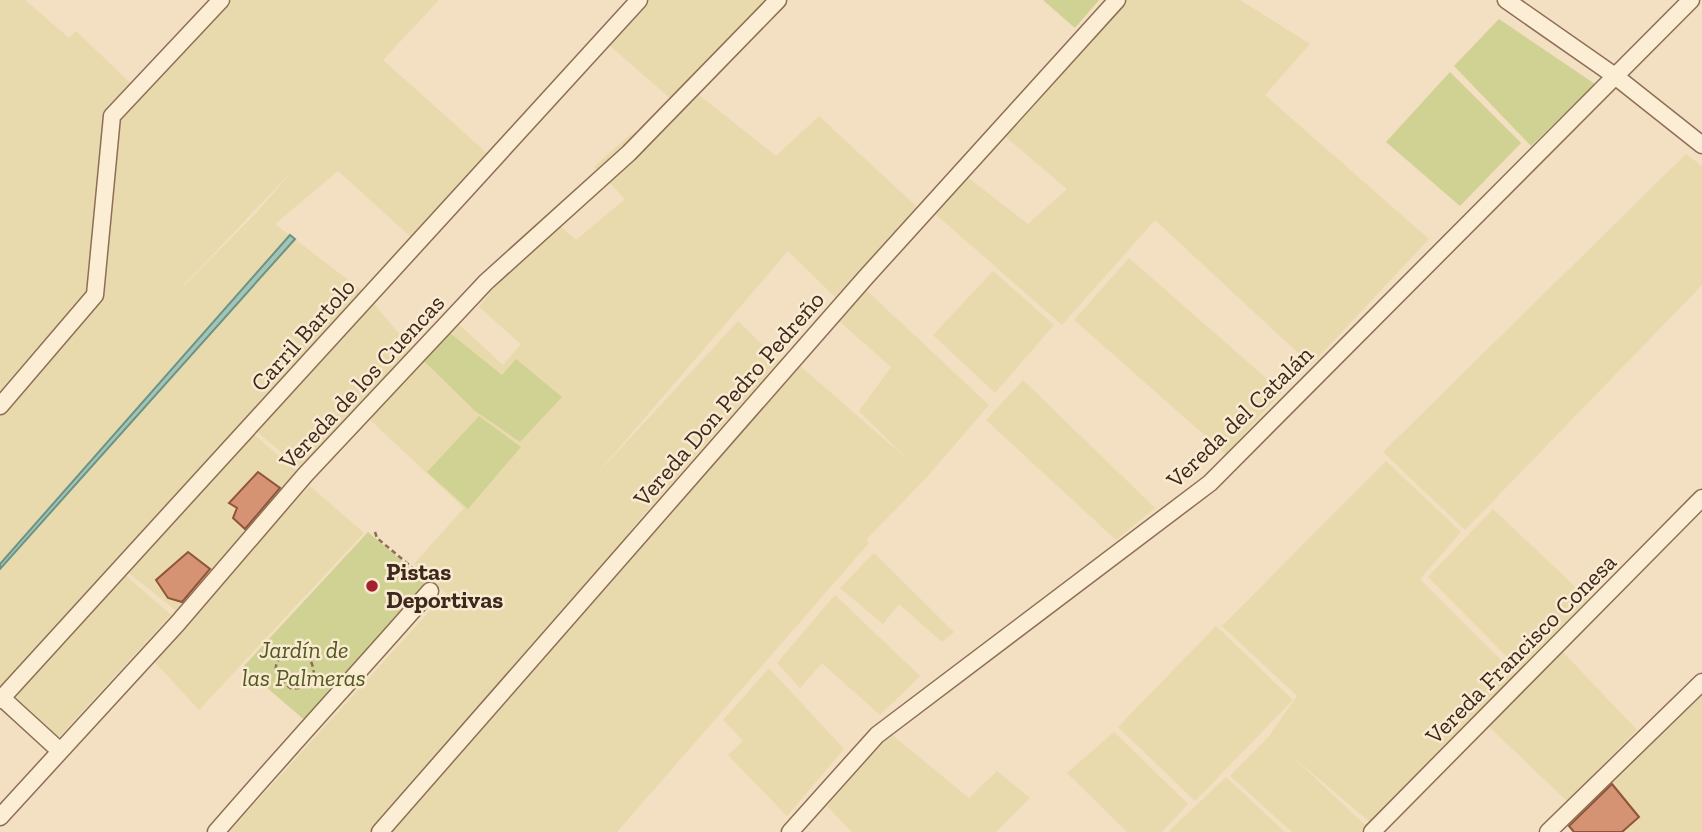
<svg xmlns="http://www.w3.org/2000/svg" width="1702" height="832" font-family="'Zilla Slab',serif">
	<rect width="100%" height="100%" fill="#f3dfc1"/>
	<g fill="#e9daad" fill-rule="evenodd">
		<path d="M 0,0 L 25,0 L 69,38 L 76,31 L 142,94 L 231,0 L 439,0 L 383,60 L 488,154 L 413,239 L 338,171 L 275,224 L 364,292 L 411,348 L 448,314 L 503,365 L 521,344 L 479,307 L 549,216 L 576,240 L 625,199 L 594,167 L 626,138 L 699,95 L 776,156 L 819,116 L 917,207 L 835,297 L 788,251 L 595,476 L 738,321 L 779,361 L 626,535 L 746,426 L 798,364 L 907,459 L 859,411 L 891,367 L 839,321 L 865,289 L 989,405 L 927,477 L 866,540 L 869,543 L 617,832 L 229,832 L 446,593 L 414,564 L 464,508 L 368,418 L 303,470 L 246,423 L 115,566 L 171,615 L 59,737 L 0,693 ZM 294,169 L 258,211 L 183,287 L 183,286 Z"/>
		<path d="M 647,0 L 767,0 L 672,100 L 609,45 Z"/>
		<path d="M 1122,0 L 1240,0 L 1310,44 L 1265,95 L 1429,239 L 1311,365 L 1155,220 L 1062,325 L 933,212 L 967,177 L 1028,224 L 1067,189 L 1001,133 Z"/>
		<path d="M 1686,154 L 1702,166 L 1702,285 L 1465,530 L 1383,452 Z"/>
		<path d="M 1129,258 L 1282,392 L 1226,454 L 1074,320 Z"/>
		<path d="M 993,271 L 1054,325 L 995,393 L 933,335 Z"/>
		<path d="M 1023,380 L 1155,508 L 1116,540 L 986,420 Z"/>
		<path d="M 251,432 L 300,474 L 179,613 L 125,570 Z"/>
		<path d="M 1386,461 L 1461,532 L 1420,579 L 1515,674 L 1372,824 L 1292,756 L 1368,828 L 1364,832 L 1292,832 L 1230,776 L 1269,736 L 1297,696 L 1222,626 Z"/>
		<path d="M 310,486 L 364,533 L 199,710 L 150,657 Z"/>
		<path d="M 1493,509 L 1588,599 L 1521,671 L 1428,577 Z"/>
		<path d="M 874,553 L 954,632 L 942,642 L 899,604 L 883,624 L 840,588 Z"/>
		<path d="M 835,595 L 920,676 L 880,715 L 822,663 L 800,688 L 777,663 Z"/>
		<path d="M 1216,626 L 1293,700 L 1195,801 L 1118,727 Z"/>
		<path d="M 1561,650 L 1637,730 L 1567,801 L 1487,725 Z"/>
		<path d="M 769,668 L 844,749 L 787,816 L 728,755 L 743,741 L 723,720 Z"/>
		<path d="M 1702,689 L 1702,832 L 1623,832 L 1639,817 L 1608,779 Z"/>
		<path d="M 1114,732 L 1188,804 L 1162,832 L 1127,832 L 1067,773 Z"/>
		<path d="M 891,734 L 969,798 L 997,771 L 1030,798 L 996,832 L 852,832 L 827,806 Z"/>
		<path d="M 1226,777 L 1285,832 L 1168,832 Z"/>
	</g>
	<g fill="#d0d293">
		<path d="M 1043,0 L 1099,0 L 1075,28 Z"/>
		<path d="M 1499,19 L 1595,84 L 1531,146 L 1454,66 Z"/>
		<path d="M 1450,72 L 1521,143 L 1460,206 L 1386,142 Z"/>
		<path d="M 450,333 L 502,375 L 516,359 L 562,397 L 520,442 L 475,411 L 424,361 Z"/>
		<path d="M 479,416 L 521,447 L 468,509 L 427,472 Z"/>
		<path d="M 368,532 L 428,583 L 375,642 L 309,724 L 243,667 Z"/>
	</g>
	<path fill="#a4c4b8" stroke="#6a9485" stroke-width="2" d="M 290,235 L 295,239 L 0,569 L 0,564 Z"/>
	<g fill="#d59373" stroke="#905439" stroke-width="2">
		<path d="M 258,472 L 280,488 L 245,529 L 233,518 L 237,508 L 229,503 Z"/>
		<path d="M 188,552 L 210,569 L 182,602 L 168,598 L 156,580 Z"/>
		<path d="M 1612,784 L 1639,817 L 1622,832 L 1574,832 L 1569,826 Z"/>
	</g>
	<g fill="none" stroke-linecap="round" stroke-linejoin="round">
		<defs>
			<g id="street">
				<path d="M 1506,0 L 1615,76 L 1702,145"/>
				<path d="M 0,406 L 95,295 L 112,116 L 221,0"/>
				<path d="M 2,698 L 60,751"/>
				<path d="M 0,700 L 639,0"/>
				<path d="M 0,817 L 177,624 L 305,475 L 486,282 L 629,153 L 778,0"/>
				<path d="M 216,832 C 286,751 359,672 430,591"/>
				<path d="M 380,832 L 866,277 L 1117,0"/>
				<path d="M 790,832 L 877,735 L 1210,483 L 1691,0"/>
				<path d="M 1372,832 L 1702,498"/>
				<path d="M 1548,832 L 1702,682"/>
			</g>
		</defs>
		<use href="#street" stroke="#8e6f56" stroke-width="19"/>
		<g stroke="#8e6f56" stroke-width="2.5" stroke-dasharray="5 3.5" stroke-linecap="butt">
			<path d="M 375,532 L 377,538 L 426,579"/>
			<path d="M 314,679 L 304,687 L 292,689 C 271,675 269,659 295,649 C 310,656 314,662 314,679 L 326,689"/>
		</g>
		<use href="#street" stroke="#fcedd5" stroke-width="16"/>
	</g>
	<circle fill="#a4202d" stroke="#f9ead1" stroke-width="2.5" cx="372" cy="586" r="7"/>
	<g text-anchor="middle" stroke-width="5" stroke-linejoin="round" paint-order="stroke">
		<g font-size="24" fill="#3c291c" stroke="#f9ead1">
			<text transform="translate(303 335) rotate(-48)" y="8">Carril Bartolo</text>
			<text transform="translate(362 382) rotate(-47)" y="8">Vereda de los Cuencas</text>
			<text transform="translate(729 399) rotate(-49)" y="8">Vereda Don Pedro Pedreño</text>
			<text transform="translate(1240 417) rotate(-44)" y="8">Vereda del Catalán</text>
			<text transform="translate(1521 649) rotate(-45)" y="8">Vereda Francisco Conesa</text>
		</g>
		<g font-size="24" font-weight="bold" fill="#3c291c" stroke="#f9ead1" text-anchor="start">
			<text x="386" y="580">Pistas<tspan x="386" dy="28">Deportivas</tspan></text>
		</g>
		<g font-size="24" font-style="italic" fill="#515b20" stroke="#f9ead1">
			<text x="304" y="658">Jardín de<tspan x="304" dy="28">las Palmeras</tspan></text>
		</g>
	</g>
</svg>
